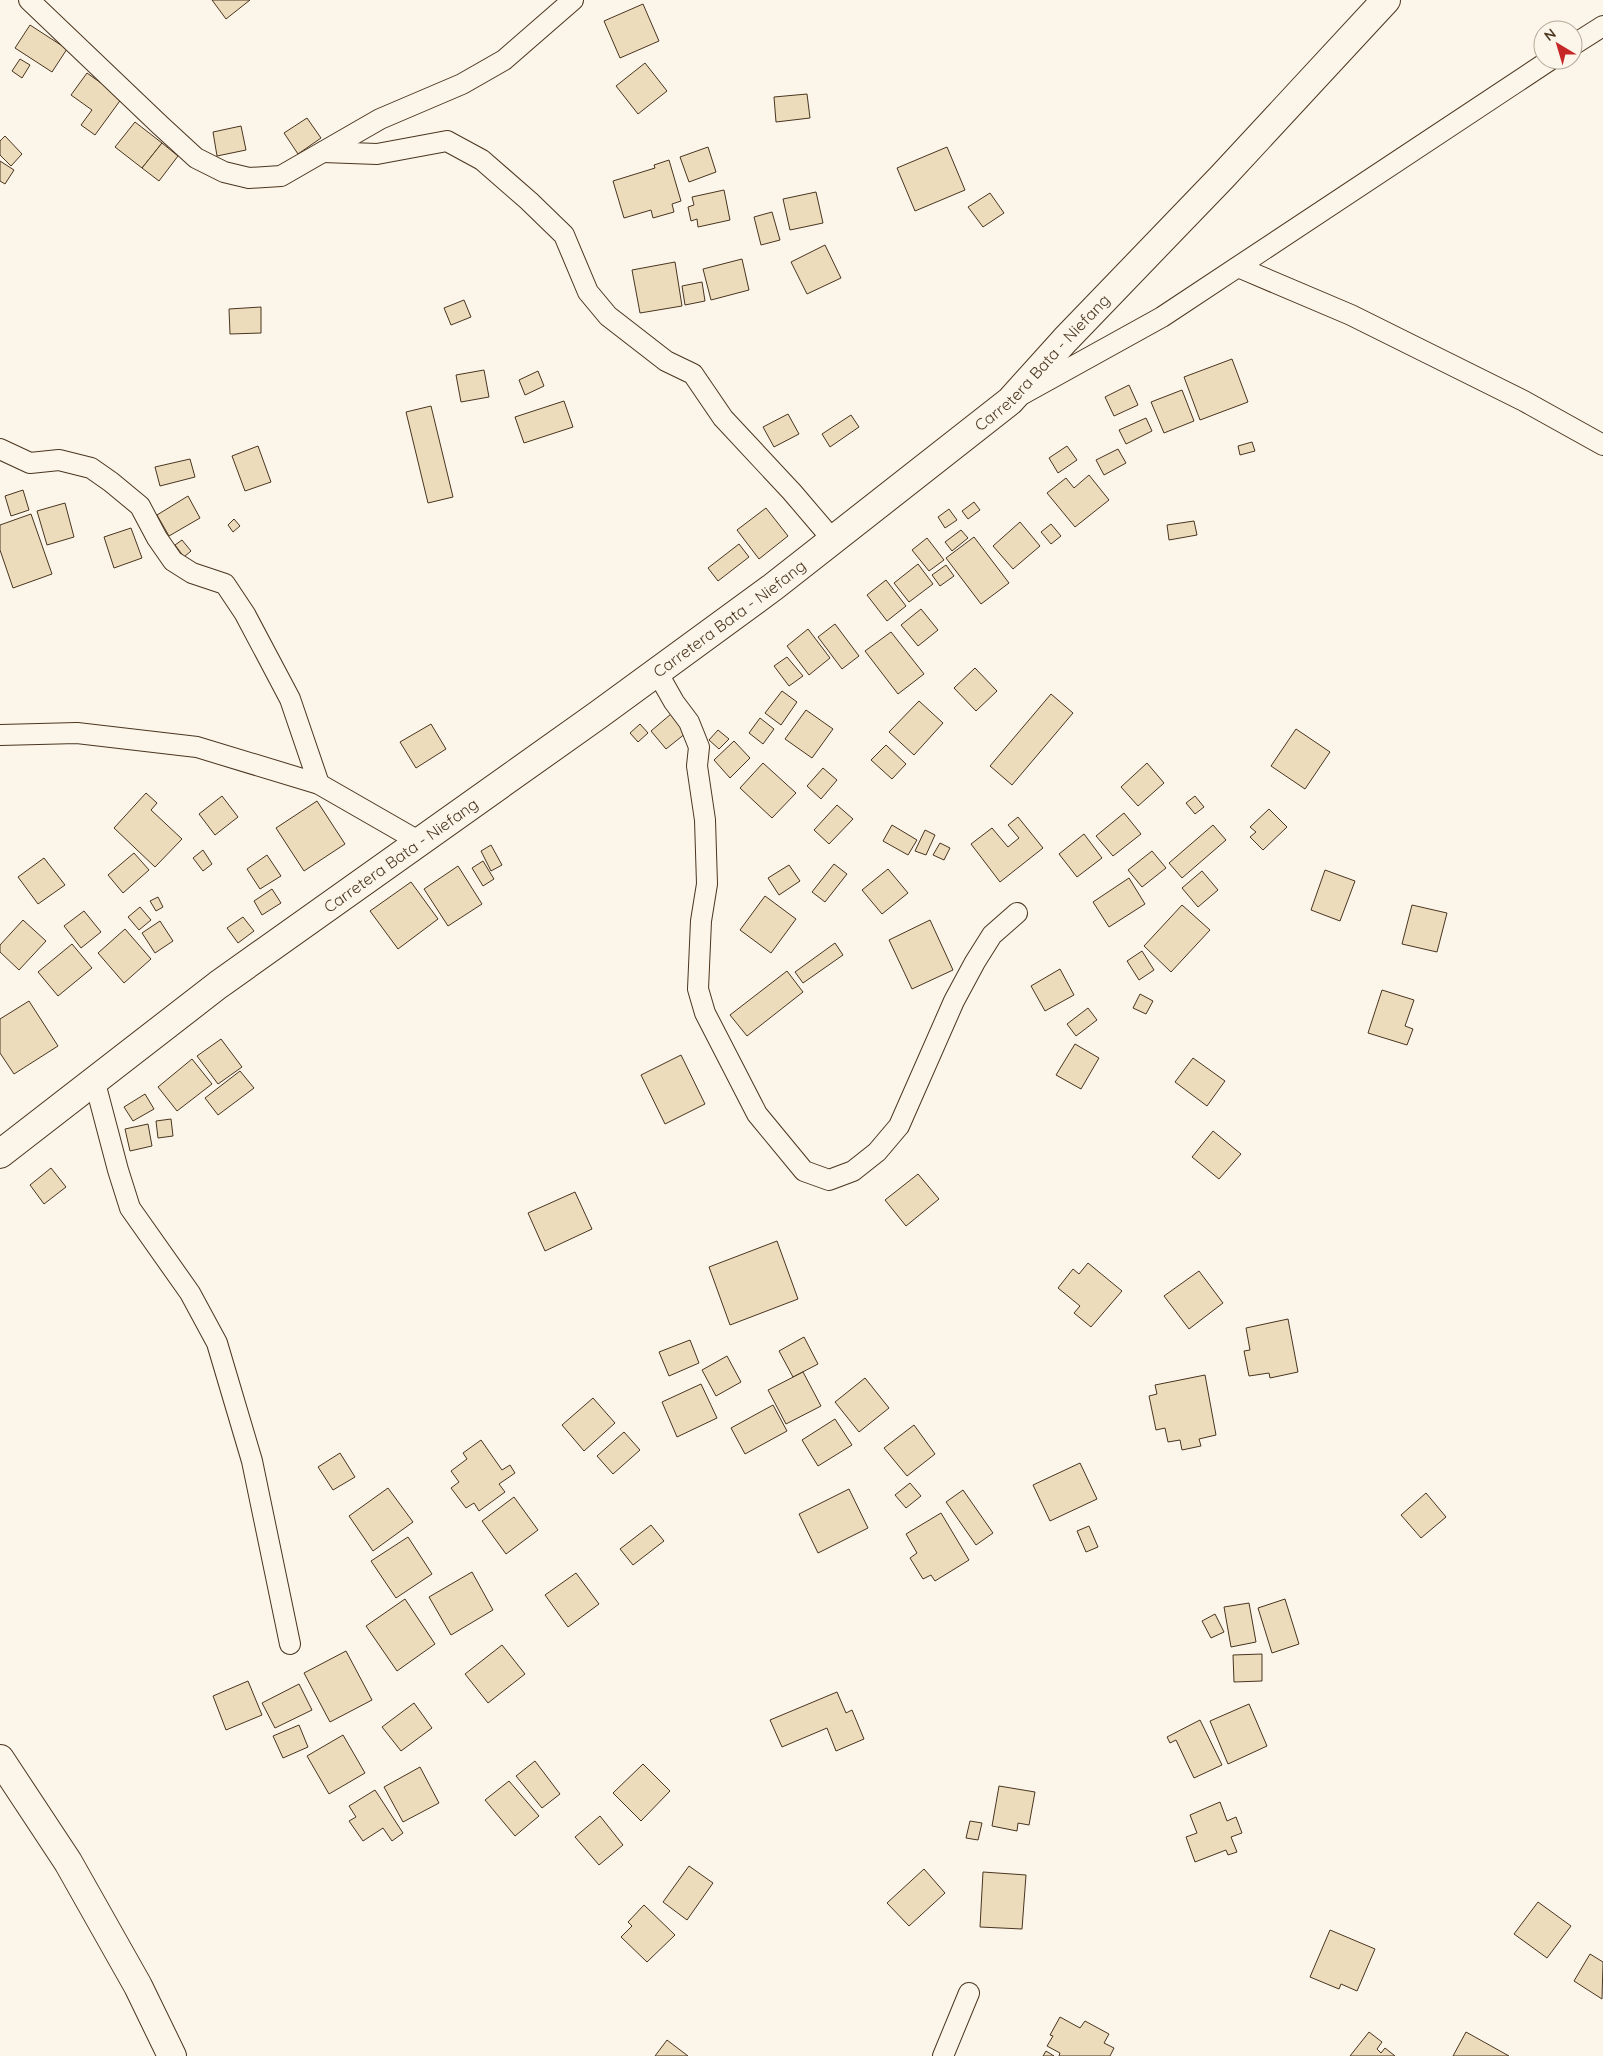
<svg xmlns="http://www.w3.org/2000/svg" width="1603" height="2056" font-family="Quicksand,sans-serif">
	<rect width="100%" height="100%" fill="#fbf6e9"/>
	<g fill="#ecdcbc" stroke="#4a3520">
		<path d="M 212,0 L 250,0 L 226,19 Z"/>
		<path d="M 643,4 L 659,41 L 620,58 L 604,21 Z"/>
		<path d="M 30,25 L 67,49 L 52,72 L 15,48 Z"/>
		<path d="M 20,59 L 30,65 L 22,78 L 12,71 Z"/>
		<path d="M 645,63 L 667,91 L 638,114 L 616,86 Z"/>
		<path d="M 87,73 L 122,98 L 95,135 L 81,125 L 92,110 L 71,95 Z"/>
		<path d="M 807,94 L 810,118 L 776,122 L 774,97 Z"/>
		<path d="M 307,118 L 321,138 L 298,154 L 284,133 Z"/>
		<path d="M 135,122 L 162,143 L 142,168 L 115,147 Z"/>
		<path d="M 241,126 L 246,150 L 217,156 L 213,132 Z"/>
		<path d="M 5,136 L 22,154 L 11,166 L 0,155 L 0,141 Z"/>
		<path d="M 162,143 L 178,156 L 159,181 L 142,168 Z"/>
		<path d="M 708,147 L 716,172 L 689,182 L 680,157 Z"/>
		<path d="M 947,147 L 965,190 L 915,211 L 897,168 Z"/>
		<path d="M 669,160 L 681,201 L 672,204 L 674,212 L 653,218 L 651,210 L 624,218 L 613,181 L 655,168 L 654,165 Z"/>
		<path d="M 0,161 L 14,170 L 5,184 L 0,181 Z"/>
		<path d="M 724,190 L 730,220 L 698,227 L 697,219 L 691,221 L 688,207 L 694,205 L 692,197 Z"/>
		<path d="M 816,192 L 823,223 L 790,230 L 783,199 Z"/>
		<path d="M 990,193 L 1004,213 L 983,227 L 968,207 Z"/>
		<path d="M 772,212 L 780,240 L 761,245 L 754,217 Z"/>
		<path d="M 825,245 L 841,278 L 807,294 L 791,262 Z"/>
		<path d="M 742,259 L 749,290 L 711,300 L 703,269 Z"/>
		<path d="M 675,262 L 682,306 L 640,313 L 632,270 Z"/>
		<path d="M 702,282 L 705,301 L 685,305 L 682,286 Z"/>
		<path d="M 464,300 L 471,317 L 451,325 L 444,308 Z"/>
		<path d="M 261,307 L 261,333 L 230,334 L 229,309 Z"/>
		<path d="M 1232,359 L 1248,402 L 1200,420 L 1184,377 Z"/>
		<path d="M 484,370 L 489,397 L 461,402 L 456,375 Z"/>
		<path d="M 538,371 L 544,386 L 525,395 L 519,380 Z"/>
		<path d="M 1129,385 L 1138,405 L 1114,416 L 1105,397 Z"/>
		<path d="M 1182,390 L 1194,421 L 1164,433 L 1151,402 Z"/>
		<path d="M 564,401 L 573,427 L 524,443 L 515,417 Z"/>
		<path d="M 431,406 L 453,497 L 428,503 L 406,412 Z"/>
		<path d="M 788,414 L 799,434 L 774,447 L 763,427 Z"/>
		<path d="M 851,415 L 859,427 L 830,447 L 822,434 Z"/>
		<path d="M 1146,418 L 1152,431 L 1126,444 L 1119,430 Z"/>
		<path d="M 1252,442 L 1255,451 L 1240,455 L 1238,446 Z"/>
		<path d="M 258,446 L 271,482 L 245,491 L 232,456 Z"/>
		<path d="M 1067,446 L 1077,460 L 1058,473 L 1049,458 Z"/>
		<path d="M 1118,449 L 1126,463 L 1104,475 L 1096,460 Z"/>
		<path d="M 190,459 L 195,477 L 160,486 L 155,467 Z"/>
		<path d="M 1089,475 L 1109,500 L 1075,527 L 1047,493 L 1066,478 L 1074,488 Z"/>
		<path d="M 23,490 L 29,510 L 11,516 L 5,496 Z"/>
		<path d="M 188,496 L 200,518 L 169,536 L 157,515 Z"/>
		<path d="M 974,502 L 980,510 L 968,519 L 962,511 Z"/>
		<path d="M 65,503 L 74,537 L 47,545 L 37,511 Z"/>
		<path d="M 766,508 L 788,536 L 759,559 L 737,530 Z"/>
		<path d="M 949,509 L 957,520 L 945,528 L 938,517 Z"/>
		<path d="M 31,514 L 52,574 L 13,588 L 0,550 L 0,525 Z"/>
		<path d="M 234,519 L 240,526 L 233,532 L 228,525 Z"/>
		<path d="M 1194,521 L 1197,535 L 1169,540 L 1167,525 Z"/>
		<path d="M 1020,522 L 1040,546 L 1013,569 L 993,546 Z"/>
		<path d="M 1051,524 L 1061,536 L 1051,544 L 1041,532 Z"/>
		<path d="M 131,528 L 142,558 L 114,568 L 104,537 Z"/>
		<path d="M 961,530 L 968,538 L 952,551 L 945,542 Z"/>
		<path d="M 974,537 L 1009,583 L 981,604 L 946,558 Z"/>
		<path d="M 927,538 L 944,560 L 929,571 L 912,550 Z"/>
		<path d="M 182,540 L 191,551 L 184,557 L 175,545 Z"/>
		<path d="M 739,544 L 749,557 L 718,581 L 708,568 Z"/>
		<path d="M 918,564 L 933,584 L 909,602 L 894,583 Z"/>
		<path d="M 946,565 L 954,576 L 940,586 L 932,575 Z"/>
		<path d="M 886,580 L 906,606 L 887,621 L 867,595 Z"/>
		<path d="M 921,609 L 938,630 L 918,646 L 901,625 Z"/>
		<path d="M 835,624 L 859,656 L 842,669 L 818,637 Z"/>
		<path d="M 808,629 L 830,658 L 809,675 L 787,646 Z"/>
		<path d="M 891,632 L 924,674 L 898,694 L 865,651 Z"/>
		<path d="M 787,657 L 803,676 L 789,686 L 774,666 Z"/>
		<path d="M 975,668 L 997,691 L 976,711 L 954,688 Z"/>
		<path d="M 782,691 L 797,702 L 781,725 L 765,713 Z"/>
		<path d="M 1051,694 L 1073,713 L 1012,785 L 990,766 Z"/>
		<path d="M 919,701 L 943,723 L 914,755 L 889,732 Z"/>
		<path d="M 806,710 L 833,729 L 812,758 L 785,739 Z"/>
		<path d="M 671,714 L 686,733 L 666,749 L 651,731 Z"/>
		<path d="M 760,718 L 774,729 L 763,744 L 749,733 Z"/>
		<path d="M 431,724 L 446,749 L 416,768 L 400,742 Z"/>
		<path d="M 640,724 L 648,733 L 638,742 L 630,733 Z"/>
		<path d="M 1296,729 L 1330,752 L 1305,789 L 1271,766 Z"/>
		<path d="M 718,730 L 729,739 L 719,749 L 709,740 Z"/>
		<path d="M 734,741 L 750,758 L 730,778 L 714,760 Z"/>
		<path d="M 886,745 L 906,764 L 892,779 L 871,760 Z"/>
		<path d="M 763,763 L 796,793 L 772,818 L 740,788 Z"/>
		<path d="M 1147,763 L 1164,783 L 1138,806 L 1121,787 Z"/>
		<path d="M 823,768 L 837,780 L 821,799 L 807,786 Z"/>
		<path d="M 146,793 L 157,803 L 151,810 L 182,839 L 155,867 L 114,828 Z"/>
		<path d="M 222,796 L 238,817 L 215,835 L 199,814 Z"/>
		<path d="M 1195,796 L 1204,807 L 1195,814 L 1186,803 Z"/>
		<path d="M 317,801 L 345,844 L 304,871 L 276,828 Z"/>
		<path d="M 837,805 L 853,819 L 829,844 L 814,830 Z"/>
		<path d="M 1269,809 L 1287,827 L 1263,850 L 1250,837 L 1256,832 L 1250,827 Z"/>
		<path d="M 1124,813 L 1141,834 L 1113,856 L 1096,836 Z"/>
		<path d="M 1018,817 L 1043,848 L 1000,882 L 971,844 L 992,828 L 1008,847 L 1019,838 L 1008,825 Z"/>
		<path d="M 892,825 L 917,840 L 908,855 L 883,841 Z"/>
		<path d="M 1213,825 L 1226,840 L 1182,878 L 1169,863 Z"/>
		<path d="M 925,830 L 935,835 L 926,855 L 915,851 Z"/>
		<path d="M 1084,834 L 1102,858 L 1077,877 L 1059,854 Z"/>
		<path d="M 940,843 L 950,848 L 944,860 L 933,855 Z"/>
		<path d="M 491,845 L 502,865 L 491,871 L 481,851 Z"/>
		<path d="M 203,850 L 212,864 L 203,871 L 193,858 Z"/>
		<path d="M 1152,851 L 1166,868 L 1142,887 L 1128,870 Z"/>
		<path d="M 134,853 L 149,870 L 123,893 L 108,875 Z"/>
		<path d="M 267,855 L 281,876 L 260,889 L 247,869 Z"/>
		<path d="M 44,858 L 65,885 L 38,904 L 18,877 Z"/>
		<path d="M 483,861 L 494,879 L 483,886 L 472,868 Z"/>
		<path d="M 834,864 L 847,874 L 825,902 L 812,892 Z"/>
		<path d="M 789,865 L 800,881 L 779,895 L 768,878 Z"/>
		<path d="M 458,866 L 482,904 L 448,926 L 424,889 Z"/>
		<path d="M 888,869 L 908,893 L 882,914 L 862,890 Z"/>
		<path d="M 1325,870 L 1355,881 L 1340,921 L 1311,910 Z"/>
		<path d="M 1202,871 L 1218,890 L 1198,907 L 1182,888 Z"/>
		<path d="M 1129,878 L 1145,904 L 1109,927 L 1093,902 Z"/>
		<path d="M 411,882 L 438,919 L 398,949 L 370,911 Z"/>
		<path d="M 272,889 L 281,903 L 262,915 L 254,901 Z"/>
		<path d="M 765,896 L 796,919 L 771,953 L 740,930 Z"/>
		<path d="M 158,897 L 163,907 L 156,911 L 150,901 Z"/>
		<path d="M 1182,905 L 1210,930 L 1171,972 L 1144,946 Z"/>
		<path d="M 1412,905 L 1447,913 L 1437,952 L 1402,944 Z"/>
		<path d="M 140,907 L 151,920 L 139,930 L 128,917 Z"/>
		<path d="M 84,911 L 101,932 L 81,948 L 64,926 Z"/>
		<path d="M 243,917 L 254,931 L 238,943 L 227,928 Z"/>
		<path d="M 23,920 L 46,941 L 19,970 L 0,952 L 0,945 Z"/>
		<path d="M 930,920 L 953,970 L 912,989 L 889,940 Z"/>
		<path d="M 160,921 L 173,941 L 155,953 L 142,933 Z"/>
		<path d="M 125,929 L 151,959 L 124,983 L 98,953 Z"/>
		<path d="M 835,943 L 843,955 L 803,983 L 795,972 Z"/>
		<path d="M 72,944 L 92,968 L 58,996 L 38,972 Z"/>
		<path d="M 1142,951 L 1154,970 L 1139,980 L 1127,961 Z"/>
		<path d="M 1060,969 L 1074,995 L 1045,1011 L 1031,986 Z"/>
		<path d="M 787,971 L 803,992 L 747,1036 L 730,1015 Z"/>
		<path d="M 1382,990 L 1414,1000 L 1405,1026 L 1413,1029 L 1407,1045 L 1368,1033 Z"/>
		<path d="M 1140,994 L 1153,1001 L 1146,1014 L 1133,1008 Z"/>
		<path d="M 29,1001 L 58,1046 L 14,1074 L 0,1053 L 0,1019 Z"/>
		<path d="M 1088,1008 L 1097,1020 L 1076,1036 L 1067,1024 Z"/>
		<path d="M 221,1039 L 242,1067 L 218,1084 L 197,1056 Z"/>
		<path d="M 1075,1044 L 1099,1058 L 1081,1089 L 1056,1075 Z"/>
		<path d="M 681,1055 L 705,1104 L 665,1124 L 641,1075 Z"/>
		<path d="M 1193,1058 L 1225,1081 L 1207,1106 L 1175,1082 Z"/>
		<path d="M 192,1059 L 212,1084 L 177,1111 L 158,1087 Z"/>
		<path d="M 240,1071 L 254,1088 L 218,1115 L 205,1098 Z"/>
		<path d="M 145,1094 L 154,1109 L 133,1121 L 124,1107 Z"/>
		<path d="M 171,1119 L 173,1136 L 158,1138 L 156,1121 Z"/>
		<path d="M 148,1124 L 152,1146 L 130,1151 L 125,1129 Z"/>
		<path d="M 1213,1131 L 1241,1154 L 1219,1179 L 1192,1157 Z"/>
		<path d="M 51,1168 L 66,1187 L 44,1204 L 30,1185 Z"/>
		<path d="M 918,1174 L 939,1199 L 906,1226 L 885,1200 Z"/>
		<path d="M 575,1192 L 592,1229 L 545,1251 L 528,1213 Z"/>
		<path d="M 777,1241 L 798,1299 L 730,1325 L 709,1267 Z"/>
		<path d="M 1088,1263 L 1122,1291 L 1091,1327 L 1074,1313 L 1080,1306 L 1058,1288 L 1073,1269 L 1079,1274 Z"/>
		<path d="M 1199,1271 L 1223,1303 L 1189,1329 L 1164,1296 Z"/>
		<path d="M 1288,1319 L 1298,1372 L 1270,1378 L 1269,1373 L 1249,1376 L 1244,1351 L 1250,1350 L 1246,1328 Z"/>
		<path d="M 804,1337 L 818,1364 L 793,1377 L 779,1351 Z"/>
		<path d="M 690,1340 L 699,1363 L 669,1376 L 659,1352 Z"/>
		<path d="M 727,1356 L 741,1382 L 716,1396 L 702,1370 Z"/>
		<path d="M 803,1372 L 821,1406 L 786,1424 L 768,1390 Z"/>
		<path d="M 1205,1375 L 1216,1435 L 1199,1439 L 1201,1446 L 1182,1450 L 1180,1440 L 1168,1442 L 1165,1428 L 1156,1430 L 1149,1396 L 1157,1394 L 1155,1385 Z"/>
		<path d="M 865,1378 L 889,1408 L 859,1432 L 835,1402 Z"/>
		<path d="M 701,1384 L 717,1418 L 677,1437 L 662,1402 Z"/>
		<path d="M 593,1398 L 615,1423 L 584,1451 L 562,1425 Z"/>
		<path d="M 773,1405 L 787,1431 L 745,1454 L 731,1428 Z"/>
		<path d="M 835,1419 L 852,1445 L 818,1466 L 802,1440 Z"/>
		<path d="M 914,1425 L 935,1454 L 907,1476 L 884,1448 Z"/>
		<path d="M 624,1432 L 640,1450 L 613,1474 L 597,1456 Z"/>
		<path d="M 481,1440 L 502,1470 L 510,1465 L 515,1473 L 499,1484 L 505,1492 L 479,1511 L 474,1503 L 466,1508 L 451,1488 L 459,1482 L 451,1471 L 467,1459 L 463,1453 Z"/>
		<path d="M 340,1453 L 355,1477 L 333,1490 L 318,1467 Z"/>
		<path d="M 1080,1463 L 1097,1499 L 1050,1521 L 1033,1485 Z"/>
		<path d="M 910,1483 L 921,1496 L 906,1508 L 895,1495 Z"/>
		<path d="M 388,1488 L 413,1522 L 373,1551 L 349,1516 Z"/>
		<path d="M 849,1489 L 868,1528 L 818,1553 L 799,1514 Z"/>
		<path d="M 963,1490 L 993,1533 L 976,1545 L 946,1502 Z"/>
		<path d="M 1426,1493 L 1446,1517 L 1421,1538 L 1401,1515 Z"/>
		<path d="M 514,1497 L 538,1530 L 506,1554 L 482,1521 Z"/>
		<path d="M 941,1513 L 969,1560 L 935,1581 L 931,1575 L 923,1579 L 910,1558 L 917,1553 L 906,1534 Z"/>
		<path d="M 651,1525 L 664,1541 L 633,1565 L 620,1549 Z"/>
		<path d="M 1089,1526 L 1098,1547 L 1086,1552 L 1077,1531 Z"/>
		<path d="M 408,1537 L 432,1574 L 396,1598 L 371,1561 Z"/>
		<path d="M 472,1572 L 493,1610 L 451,1635 L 429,1597 Z"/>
		<path d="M 576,1573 L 599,1604 L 568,1627 L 545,1595 Z"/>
		<path d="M 405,1599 L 435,1644 L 397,1671 L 366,1626 Z"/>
		<path d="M 1285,1599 L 1299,1644 L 1272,1653 L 1258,1608 Z"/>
		<path d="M 1249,1603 L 1256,1642 L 1231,1647 L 1224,1607 Z"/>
		<path d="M 1215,1614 L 1224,1632 L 1211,1638 L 1202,1621 Z"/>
		<path d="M 502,1645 L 525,1674 L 488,1703 L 465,1674 Z"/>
		<path d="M 346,1651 L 372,1700 L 330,1722 L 304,1673 Z"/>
		<path d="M 1262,1654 L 1262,1681 L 1234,1682 L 1233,1655 Z"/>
		<path d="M 248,1681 L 262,1715 L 226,1730 L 213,1696 Z"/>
		<path d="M 299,1684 L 312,1710 L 275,1728 L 262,1703 Z"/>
		<path d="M 837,1692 L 846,1713 L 852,1710 L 864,1739 L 836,1751 L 827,1728 L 782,1747 L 770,1720 Z"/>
		<path d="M 414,1703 L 432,1728 L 401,1751 L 382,1727 Z"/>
		<path d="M 1249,1704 L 1267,1746 L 1228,1764 L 1210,1721 Z"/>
		<path d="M 1200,1720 L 1222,1765 L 1194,1778 L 1176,1740 L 1170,1743 L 1167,1737 Z"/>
		<path d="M 299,1725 L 308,1747 L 283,1758 L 273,1736 Z"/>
		<path d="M 343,1735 L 365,1773 L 329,1794 L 307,1756 Z"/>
		<path d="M 535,1761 L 560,1794 L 542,1808 L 516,1776 Z"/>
		<path d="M 643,1764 L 670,1791 L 641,1821 L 613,1793 Z"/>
		<path d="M 420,1767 L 439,1803 L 403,1822 L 384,1787 Z"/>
		<path d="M 509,1781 L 539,1816 L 515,1836 L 485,1800 Z"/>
		<path d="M 999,1786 L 1035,1792 L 1029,1825 L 1018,1823 L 1017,1831 L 992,1826 Z"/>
		<path d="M 375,1790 L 403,1833 L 392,1841 L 383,1828 L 363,1841 L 349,1821 L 356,1817 L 349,1806 Z"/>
		<path d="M 1220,1802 L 1227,1821 L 1236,1817 L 1242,1833 L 1231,1837 L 1237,1852 L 1228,1855 L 1226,1850 L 1195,1862 L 1186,1837 L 1197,1833 L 1190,1815 Z"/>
		<path d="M 600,1816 L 623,1845 L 599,1865 L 575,1837 Z"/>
		<path d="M 970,1821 L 982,1823 L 978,1840 L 966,1838 Z"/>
		<path d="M 689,1866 L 713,1883 L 687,1920 L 663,1902 Z"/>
		<path d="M 924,1869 L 945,1893 L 909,1926 L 887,1903 Z"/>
		<path d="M 983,1872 L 1026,1875 L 1022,1929 L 980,1927 Z"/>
		<path d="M 1538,1902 L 1571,1926 L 1547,1958 L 1514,1934 Z"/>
		<path d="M 644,1905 L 675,1935 L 647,1962 L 621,1937 L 632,1926 L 628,1922 Z"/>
		<path d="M 1330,1930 L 1375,1949 L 1357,1991 L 1341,1984 L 1339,1989 L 1310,1977 Z"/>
		<path d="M 1590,1954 L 1603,1962 L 1602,1999 L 1574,1981 Z"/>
		<path d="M 1060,2017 L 1080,2028 L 1085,2021 L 1109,2034 L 1104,2043 L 1114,2048 L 1110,2056 L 1059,2056 L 1060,2053 L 1047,2046 L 1053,2036 L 1050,2035 Z"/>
		<path d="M 1369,2032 L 1382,2042 L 1377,2049 L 1381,2053 L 1385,2048 L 1395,2056 L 1350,2056 Z"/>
		<path d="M 1466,2032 L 1509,2056 L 1453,2056 Z"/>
		<path d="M 667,2040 L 688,2056 L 655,2056 Z"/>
		<path d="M 1046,2051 L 1054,2056 L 1043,2056 Z"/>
	</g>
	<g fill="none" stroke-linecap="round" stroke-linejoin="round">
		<defs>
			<g id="street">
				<path d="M 29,0 L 160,125 L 196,158 L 224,172 L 249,178 L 281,176 L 380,119 L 462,84 L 504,60 L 573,0"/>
				<path d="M 1573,45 L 1603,26"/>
				<path d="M 323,152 L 377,154 L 447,141 L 482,160 L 529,201 L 564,235 L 588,292 L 608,316 L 666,361 L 693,374 L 723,418 L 792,492 L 833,540"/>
				<path d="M 1238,267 L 1351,315 L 1524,401 L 1603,445"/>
				<path d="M 1023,394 L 1162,317 L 1550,60"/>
				<path d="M 0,449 L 30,463 L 59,460 L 91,468 L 111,482 L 140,506 L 157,538 L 173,561 L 192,573 L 225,584 L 245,614 L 290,699 L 319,784"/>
				<path d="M 657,672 L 674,702 L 689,722 L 699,747 L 697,766 L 705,820 L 707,884 L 701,921 L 698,989 L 705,1013 L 757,1114 L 804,1171 L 829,1180 L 853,1171 L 877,1152 L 899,1126 L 954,1001 L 975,962 L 992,935 L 1017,913"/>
				<path d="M 0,735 L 77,733 L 197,747 L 319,784 L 420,842"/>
				<path d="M 94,1079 L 118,1170 L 130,1208 L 190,1293 L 217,1343 L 252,1461 L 290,1644"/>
				<path d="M 943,2056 L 969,1993"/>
			</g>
			<g id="primary">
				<path id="s1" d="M 0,1154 L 218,985 L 598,715 L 773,587 L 1010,401 L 1065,340 L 1222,177 L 1386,0"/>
				<path d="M 0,1759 L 68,1862 L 138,1986 L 172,2056"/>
			</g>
		</defs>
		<use href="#street" stroke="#4a3520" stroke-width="22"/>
		<use href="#primary" stroke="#4a3520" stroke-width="30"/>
		<use href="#street" stroke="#fbf6e9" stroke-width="20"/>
		<use href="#primary" stroke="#fbf6e9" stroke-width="28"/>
	</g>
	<g text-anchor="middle" stroke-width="4" stroke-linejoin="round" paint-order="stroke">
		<g font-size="16" fill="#4a3520" stroke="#fbf6e9">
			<text dy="6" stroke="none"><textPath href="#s1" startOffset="1310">Carretera Bata - Niefang</textPath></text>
			<text dy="6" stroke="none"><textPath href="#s1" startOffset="905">Carretera Bata - Niefang</textPath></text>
			<text dy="6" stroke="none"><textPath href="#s1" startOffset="500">Carretera Bata - Niefang</textPath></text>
		</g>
	</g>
	<g transform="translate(1558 45) rotate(322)"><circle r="24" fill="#fbf6e9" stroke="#b4a999"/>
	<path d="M0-4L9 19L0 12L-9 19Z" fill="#c62828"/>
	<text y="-8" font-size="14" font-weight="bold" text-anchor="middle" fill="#4a3520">N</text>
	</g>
</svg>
